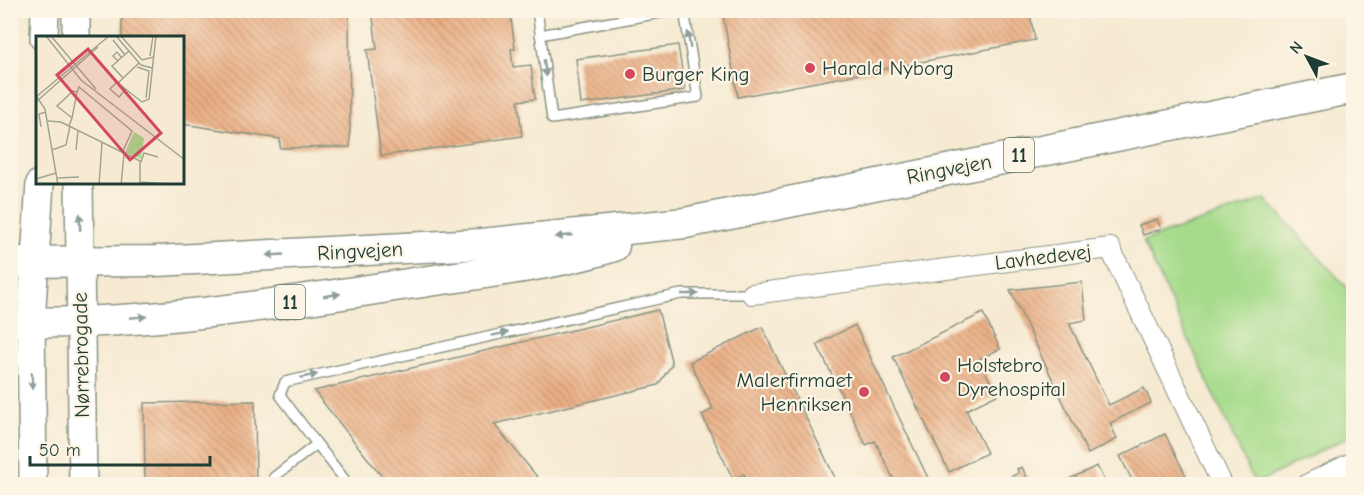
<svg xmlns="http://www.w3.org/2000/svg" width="1364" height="495" font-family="'Comic Neue',sans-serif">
	<defs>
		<pattern id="building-back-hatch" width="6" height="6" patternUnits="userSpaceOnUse" patternTransform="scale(1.5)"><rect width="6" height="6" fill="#ebaf84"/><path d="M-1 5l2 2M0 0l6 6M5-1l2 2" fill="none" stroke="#be906d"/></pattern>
	</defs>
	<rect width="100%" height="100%" fill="#fcf5e5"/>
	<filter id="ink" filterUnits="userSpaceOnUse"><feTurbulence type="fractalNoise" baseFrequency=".0167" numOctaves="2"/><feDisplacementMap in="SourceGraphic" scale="12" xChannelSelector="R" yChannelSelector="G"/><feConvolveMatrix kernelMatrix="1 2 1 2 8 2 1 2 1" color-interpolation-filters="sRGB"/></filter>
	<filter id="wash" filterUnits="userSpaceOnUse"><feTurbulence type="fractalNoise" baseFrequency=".008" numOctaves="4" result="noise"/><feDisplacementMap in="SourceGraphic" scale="24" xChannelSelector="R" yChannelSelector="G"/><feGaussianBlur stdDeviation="1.35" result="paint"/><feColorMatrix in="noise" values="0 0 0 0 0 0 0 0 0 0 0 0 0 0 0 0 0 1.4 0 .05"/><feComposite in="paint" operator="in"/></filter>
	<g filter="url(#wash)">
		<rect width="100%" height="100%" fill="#f6ead2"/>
		<path fill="#a6db8b" stroke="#628c60" stroke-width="1.5" d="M 1265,199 L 1353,294 L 1354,434 L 1255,484 L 1143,241 Z"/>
		<g id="blocks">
			<g fill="url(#building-back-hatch)">
				<path d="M 122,10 L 349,10 L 350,147 L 280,148 L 280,139 L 183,124 L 183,38 L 122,38 Z"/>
				<path d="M 372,10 L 510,10 L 515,49 L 511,49 L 513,67 L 531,65 L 535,99 L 518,101 L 522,136 L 381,156 L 367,50 L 377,49 Z"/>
				<path d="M 722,10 L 1029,10 L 1035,40 L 738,97 Z"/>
				<path d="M 678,45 L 685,90 L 581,104 L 576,59 Z"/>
				<path d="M 1157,219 L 1161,229 L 1143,235 L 1139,225 Z"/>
				<path d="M 1082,282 L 1086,320 L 1069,323 L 1109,405 L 1144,388 L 1151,403 L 1110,423 L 1117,439 L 1088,454 L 1010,290 Z"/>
				<path d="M 658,310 L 672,364 L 658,385 L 494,424 L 543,484 L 388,484 L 314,391 Z"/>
				<path d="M 983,313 L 1000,349 L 979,359 L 997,395 L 966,410 L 987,453 L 949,472 L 893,357 Z"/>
				<path d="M 855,325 L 928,478 L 914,484 L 883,484 L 894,480 L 875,441 L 866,445 L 817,344 Z"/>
				<path d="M 762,327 L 838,484 L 750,484 L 744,474 L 733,479 L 702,415 L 713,409 L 690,362 Z"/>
				<path d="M 255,401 L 256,484 L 145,484 L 144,403 Z"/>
				<path d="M 1165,434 L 1190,484 L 1134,484 L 1120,456 Z"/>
				<path d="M 1097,466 L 1106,484 L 1059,484 Z"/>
				<path d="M 1022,467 L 1030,484 L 1013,484 L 1010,477 L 1019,473 L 1017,469 Z"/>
			</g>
		</g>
	</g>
	<g filter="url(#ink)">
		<use href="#blocks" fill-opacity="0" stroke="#8a9483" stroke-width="1.5"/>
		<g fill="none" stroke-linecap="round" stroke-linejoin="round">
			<defs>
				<g id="lane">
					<path d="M 537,10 L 552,119 L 698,97 L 684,10"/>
					<path d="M 540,35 L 676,10"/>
					<path d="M 317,444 L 280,395 L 285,382 L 681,294 L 752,294"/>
					<path d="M 274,484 L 274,477 L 317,444 L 348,484"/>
				</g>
				<g id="street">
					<path d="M 752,294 L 1110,248 L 1222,484"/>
					<path d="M 1308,484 L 1354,462"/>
				</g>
				<g id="secondary">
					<path d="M 76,10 L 76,38"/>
					<path d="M 44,38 L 45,10"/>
					<path d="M 79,183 L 83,484"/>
					<path d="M 33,484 L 31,322 L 40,183"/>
				</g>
				<g id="primary">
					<path d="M 10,262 L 156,261 L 481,244 L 685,223 L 1354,88"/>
					<path d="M 10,322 C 144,326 277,304 408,284 C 473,274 553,266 614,246"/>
				</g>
			</defs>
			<use href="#lane" stroke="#8a9483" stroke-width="12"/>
			<use href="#street" stroke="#8a9483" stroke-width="22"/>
			<use href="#secondary" stroke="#8a9483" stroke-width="30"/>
			<use href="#primary" stroke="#8a9483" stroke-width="33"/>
			<use href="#lane" stroke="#fff" stroke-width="9"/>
			<use href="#street" stroke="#fff" stroke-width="20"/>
			<use href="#secondary" stroke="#fff" stroke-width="27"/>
			<use href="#primary" stroke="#fff" stroke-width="30"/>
		</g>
		<defs><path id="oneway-solid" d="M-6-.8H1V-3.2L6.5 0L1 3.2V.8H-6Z" transform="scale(1.5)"/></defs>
		<g fill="#8f9e9a">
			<use href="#oneway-solid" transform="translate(689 40) rotate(-99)"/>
			<use href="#oneway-solid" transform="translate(545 68) rotate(82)"/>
			<use href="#oneway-solid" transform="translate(80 222) rotate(-91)"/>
			<use href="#oneway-solid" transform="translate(564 236) rotate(174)"/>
			<use href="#oneway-solid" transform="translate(275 255) rotate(177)"/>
			<use href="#oneway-solid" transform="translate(690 294)"/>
			<use href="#oneway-solid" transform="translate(332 295) rotate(-9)"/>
			<use href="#oneway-solid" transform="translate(138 317) rotate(-5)"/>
			<use href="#oneway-solid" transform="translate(500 334) rotate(-12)"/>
			<use href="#oneway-solid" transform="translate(309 376) rotate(-12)"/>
			<use href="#oneway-solid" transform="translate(32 381) rotate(89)"/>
		</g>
	</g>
	<g fill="#d1495b" stroke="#fcf5e5" stroke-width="2">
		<circle cx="810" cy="68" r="6"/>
		<circle cx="630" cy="74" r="6"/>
		<circle cx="945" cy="377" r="6"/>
		<circle cx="864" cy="392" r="6"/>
	</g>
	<g text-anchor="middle" stroke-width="4.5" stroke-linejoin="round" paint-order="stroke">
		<g fill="#fcf5e5" stroke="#617469" stroke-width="1.5">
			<rect x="1004" y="138" width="30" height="34" rx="4.5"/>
			<rect x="275" y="285" width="30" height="34" rx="4.5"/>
		</g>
		<g font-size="20" font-weight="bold" fill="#1f3d34">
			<text x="1019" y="162">11</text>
			<text x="290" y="309">11</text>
		</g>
		<g font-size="21" fill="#1f3d34" stroke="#fcf5e5" text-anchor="start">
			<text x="822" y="75">Harald Nyborg</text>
			<text x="642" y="81">Burger King</text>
			<text x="957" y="372">Holstebro<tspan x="957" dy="24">Dyrehospital</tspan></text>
			<text x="852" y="387" text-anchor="end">Malerfirmaet<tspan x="852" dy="24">Henriksen</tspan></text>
		</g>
		<g font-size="21" fill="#1f3d34" stroke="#fcf5e5">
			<text transform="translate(949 169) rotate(-11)" y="7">Ringvejen</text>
			<text transform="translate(360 251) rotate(-3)" y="7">Ringvejen</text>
			<text transform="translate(1043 257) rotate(-7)" y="7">Lavhedevej</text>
			<text transform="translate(81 355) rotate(-91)" y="7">Nørrebrogade</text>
		</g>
	</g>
	<g transform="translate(36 36)">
		<rect width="148" height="148" fill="#f6ead2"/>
		<path d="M 98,96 L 108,102 L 105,123 L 89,117 Z" fill="#a6db8b"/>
		<path fill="none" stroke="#a0a593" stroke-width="1.5" d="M 10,0 L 45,44 L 149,124M 15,0 L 60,53M 80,0 L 105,29 L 116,32M 85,0 L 106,24 L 118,21M 77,4 L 89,19M 114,20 L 117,0M 82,25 L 77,20 L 81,16 L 86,22M 103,27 L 82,47 L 106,66 L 113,63 L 120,0M 101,31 L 113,35 L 110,62M 87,42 L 76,30 L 93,15M 81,46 L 74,53 L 83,61 L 90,53M 41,56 L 43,51 L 96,95 L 86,117M 0,61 L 73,0M 1,61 L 9,73 L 22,149M 0,66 L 62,11M 12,85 L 25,86 L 104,125 L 104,149M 33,90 L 36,82 L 41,56 L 37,55 L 21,70 L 36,82M 5,91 L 3,78 L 10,76M 16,114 L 30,109 L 34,90M 40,114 L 42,95M 105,126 L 108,117 L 122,121M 21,142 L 43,141M 0,143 L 20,137M 104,146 L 132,148M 63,149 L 66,107M 85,149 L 88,118"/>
		<path fill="#d1495b" fill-opacity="0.15" stroke="#d1495b" stroke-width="3" d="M 52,13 L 125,97 L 94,124 L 21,39 Z"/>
		<rect width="148" height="148" fill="none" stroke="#1f3d34" stroke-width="3"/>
	</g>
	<rect width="1364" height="495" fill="none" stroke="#fcf5e5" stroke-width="36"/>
	<g transform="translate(1307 57) rotate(311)" stroke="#fcf5e5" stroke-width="4.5" paint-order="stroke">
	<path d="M0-4.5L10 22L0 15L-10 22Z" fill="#1f3d34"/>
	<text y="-9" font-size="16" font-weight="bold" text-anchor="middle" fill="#1f3d34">N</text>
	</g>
	<path d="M30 456v9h180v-9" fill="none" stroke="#1f3d34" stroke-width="3"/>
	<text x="39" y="456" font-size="18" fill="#1f3d34" stroke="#fcf5e5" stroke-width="4.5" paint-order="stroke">50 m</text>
</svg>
